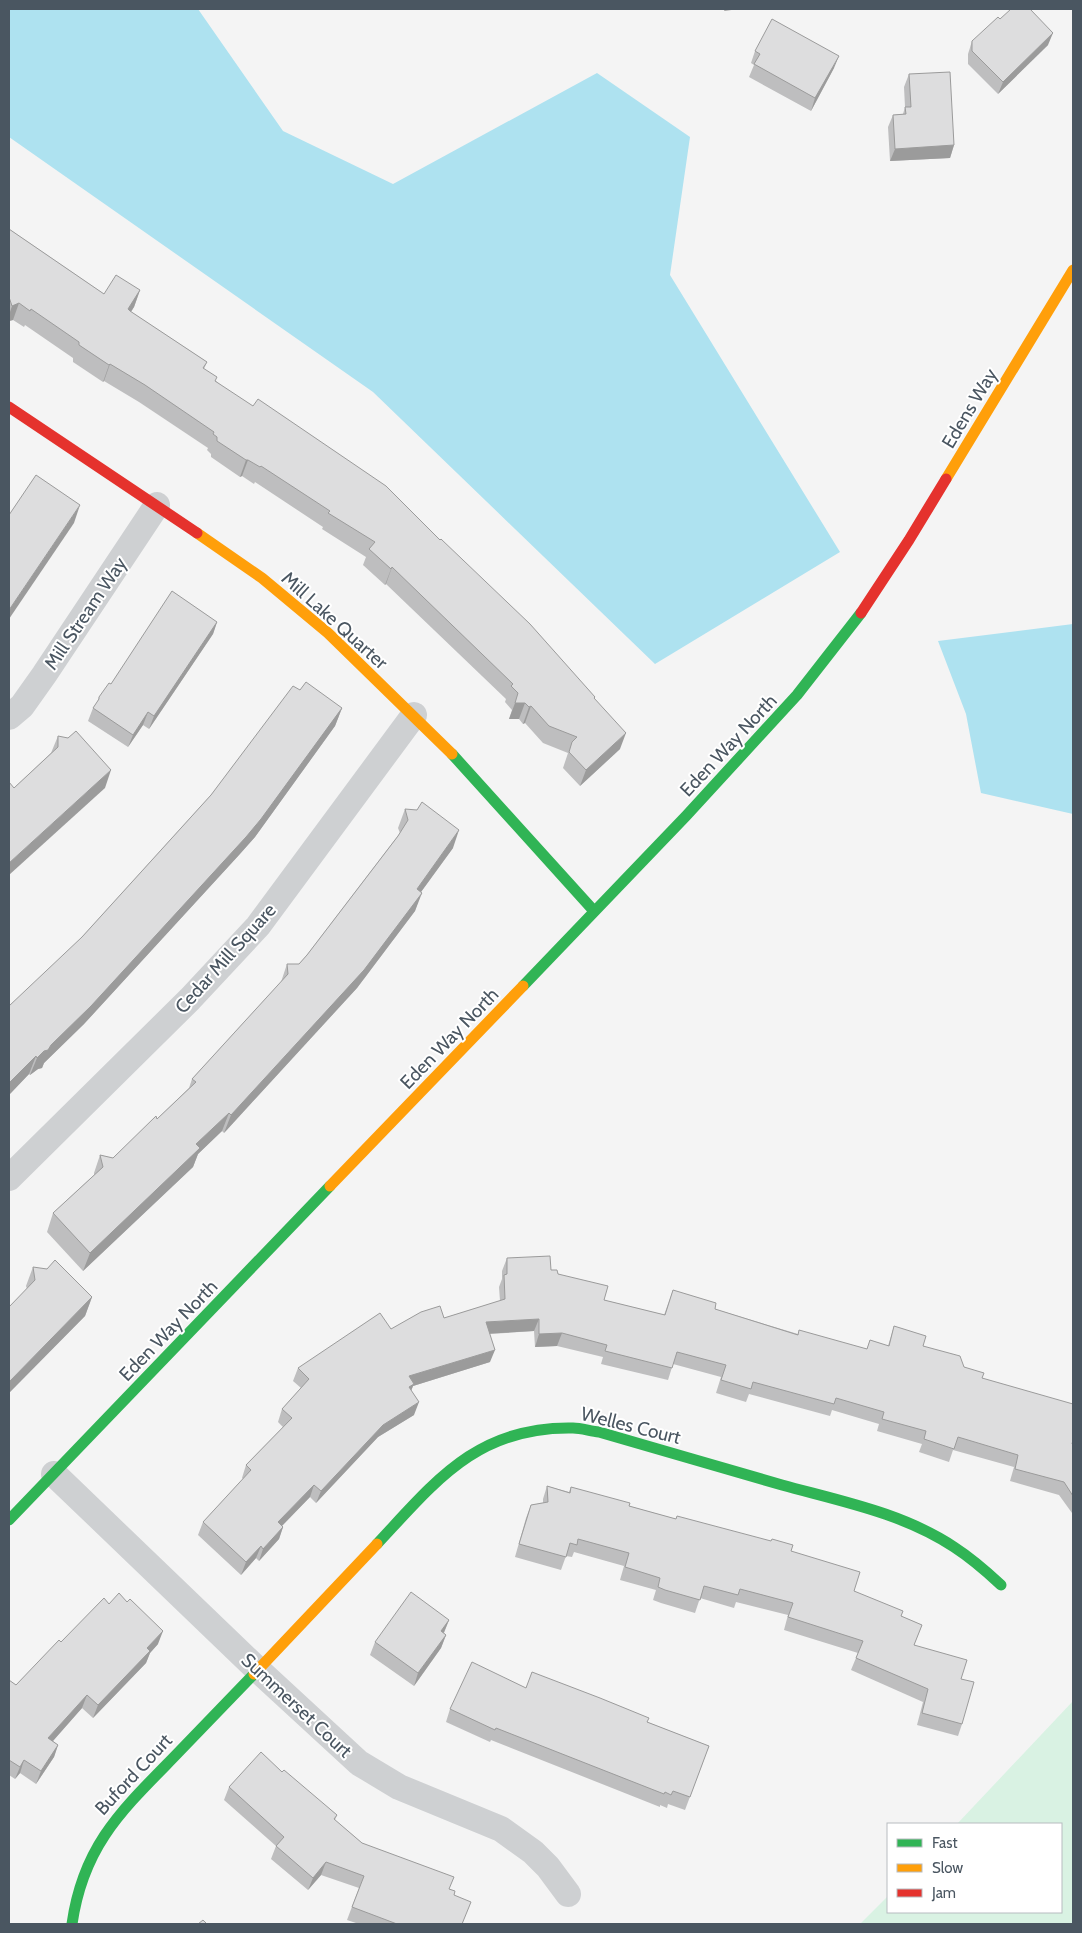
<svg xmlns="http://www.w3.org/2000/svg" width="1082" height="1933" font-family="Cabin,sans-serif">
	<rect width="100%" height="100%" fill="#f4f4f4"/>
	<path fill="#d9f2e3" d="M 1073,1701 L 1073,1924 L 860,1924 L 888,1896 L 888,1912 L 1061,1912 L 1061,1824 L 957,1824 Z"/>
	<g fill="#aee2f0">
		<path d="M 9,9 L 198,9 L 283,131 L 393,184 L 597,73 L 690,137 L 670,275 L 840,552 L 655,664 L 373,392 L 9,137 Z"/>
		<path d="M 1073,624 L 1073,814 L 981,793 L 966,714 L 938,641 Z"/>
	</g>
	<g fill="none" stroke-linecap="round" stroke-linejoin="round">
		<g stroke="#ced0d2" stroke-width="26">
			<path d="M 9,717 L 22,706 L 44,675 L 157,505"/>
			<path d="M 9,1178 L 190,999 L 258,926 L 414,715"/>
			<path d="M 54,1474 L 257,1669 L 359,1763 L 399,1787 L 501,1829 L 533,1852 L 548,1867 L 568,1894"/>
		</g>
		<g stroke="#30b455" stroke-width="11">
			<path d="M 452,754 L 594,911"/>
			<path d="M 523,986 L 686,816 L 797,695 L 861,613"/>
			<path d="M 9,1520 L 330,1186"/>
			<path d="M 377,1544 C 435,1482 477,1426 573,1428 C 581,1428 590,1431 599,1432 C 660,1450 721,1467 782,1485 C 840,1501 903,1513 954,1547 C 971,1558 986,1571 1001,1585"/>
			<path d="M 72,1924 C 83,1847 120,1812 172,1759 C 199,1731 226,1703 254,1674"/>
		</g>
		<g stroke="#ff9f0a" stroke-width="11">
			<path d="M 946,479 L 1073,270"/>
			<path d="M 197,533 L 262,578 L 328,633 L 452,754"/>
			<path d="M 330,1186 L 523,986"/>
			<path d="M 254,1674 L 377,1544"/>
		</g>
		<g stroke="#e5322d" stroke-width="11">
			<path d="M 9,407 L 197,533"/>
			<path d="M 861,613 L 909,540 L 946,479"/>
		</g>
	</g>
	<g fill="#bebebf">
		<path d="M 1000,19 L 1048,45 L 998,94 L 968,64 L 968,54 L 972,41 Z"/>
		<path d="M 755,51 L 834,68 L 811,111 L 749,77 L 754,65 L 751,63 Z"/>
		<path d="M 909,74 L 954,145 L 950,158 L 890,161 L 888,127 L 893,115 L 903,114 L 905,107 L 904,87 Z"/>
		<path d="M 9,229 L 104,294 L 140,290 L 134,307 L 131,312 L 207,362 L 204,369 L 216,381 L 594,699 L 620,749 L 580,786 L 563,768 L 568,753 L 543,743 L 525,723 L 523,724 L 519,719 L 509,719 L 512,710 L 505,702 L 506,699 L 386,584 L 385,585 L 363,565 L 366,557 L 322,529 L 323,527 L 255,482 L 254,484 L 242,476 L 240,477 L 211,457 L 211,454 L 207,450 L 208,448 L 139,402 L 104,381 L 103,382 L 73,362 L 73,358 L 25,325 L 24,327 L 13,320 L 9,321 Z"/>
		<path d="M 217,622 L 213,634 L 149,729 L 143,725 L 128,747 L 88,721 L 93,708 L 97,703 L 99,697 L 111,684 Z"/>
		<path d="M 300,690 L 342,708 L 335,726 L 255,837 L 239,855 L 84,1024 L 44,1063 L 42,1068 L 38,1069 L 30,1075 L 29,1074 L 9,1095 L 82,937 L 211,795 Z"/>
		<path d="M 58,736 L 105,788 L 14,788 L 51,753 Z"/>
		<path d="M 405,809 L 453,848 L 421,892 L 415,911 L 357,988 L 224,1133 L 222,1131 L 198,1154 L 193,1167 L 83,1271 L 47,1232 L 53,1213 L 94,1175 L 94,1173 L 100,1155 L 113,1158 L 157,1119 L 189,1088 L 192,1079 L 281,982 L 287,964 L 299,964 L 307,955 L 400,833 L 398,828 Z"/>
		<path d="M 507,1258 L 551,1270 L 604,1300 L 664,1315 L 673,1290 L 715,1309 L 798,1334 L 867,1349 L 870,1340 L 888,1346 L 894,1326 L 923,1346 L 964,1367 L 982,1378 L 1072,1444 L 1073,1443 L 1073,1512 L 1072,1513 L 1059,1495 L 1010,1481 L 1014,1467 L 953,1450 L 949,1462 L 919,1452 L 922,1444 L 877,1431 L 879,1424 L 832,1410 L 830,1416 L 749,1394 L 746,1402 L 716,1393 L 721,1377 L 673,1364 L 668,1380 L 601,1364 L 603,1357 L 557,1346 L 535,1347 L 534,1331 L 490,1334 L 490,1362 L 413,1386 L 411,1391 L 414,1415 L 378,1437 L 316,1503 L 310,1497 L 282,1526 L 283,1527 L 279,1539 L 259,1561 L 256,1558 L 241,1575 L 198,1535 L 203,1522 L 243,1479 L 242,1478 L 246,1465 L 283,1427 L 278,1422 L 282,1409 L 301,1388 L 293,1381 L 298,1368 L 391,1329 L 444,1318 L 500,1301 L 499,1287 L 502,1279 L 502,1271 Z"/>
		<path d="M 33,1267 L 92,1297 L 85,1316 L 9,1393 L 9,1307 L 27,1289 L 26,1286 Z"/>
		<path d="M 547,1486 L 569,1492 L 571,1487 L 629,1506 L 791,1551 L 854,1591 L 901,1616 L 922,1625 L 914,1645 L 961,1679 L 962,1724 L 958,1736 L 917,1725 L 923,1702 L 851,1670 L 858,1653 L 784,1630 L 788,1615 L 736,1602 L 734,1608 L 700,1598 L 695,1613 L 661,1603 L 653,1600 L 656,1590 L 620,1580 L 624,1566 L 574,1552 L 572,1557 L 566,1556 L 561,1570 L 515,1557 L 526,1518 L 531,1505 L 543,1503 L 543,1499 Z"/>
		<path d="M 109,1604 L 158,1644 L 150,1653 L 146,1663 L 93,1718 L 82,1708 L 53,1741 L 58,1745 L 54,1757 L 36,1784 L 20,1773 L 15,1779 L 9,1775 L 9,1680 L 16,1685 L 61,1642 Z"/>
		<path d="M 449,1620 L 444,1633 L 446,1635 L 441,1648 L 414,1686 L 370,1655 L 375,1642 Z"/>
		<path d="M 526,1688 L 647,1722 L 709,1746 L 685,1810 L 668,1804 L 667,1808 L 660,1805 L 660,1807 L 491,1740 L 490,1742 L 446,1722 L 450,1709 Z"/>
		<path d="M 282,1772 L 337,1815 L 335,1820 L 362,1843 L 450,1889 L 454,1895 L 462,1924 L 359,1924 L 347,1920 L 359,1888 L 321,1875 L 308,1890 L 271,1859 L 276,1846 L 224,1800 L 229,1787 Z"/>
	</g>
	<g fill="#9b9b9b">
		<path d="M 725,9 L 739,9 L 724,11 Z"/>
		<path d="M 1053,33 L 1048,45 L 998,94 L 1003,82 Z"/>
		<path d="M 839,56 L 834,68 L 811,111 L 815,98 Z"/>
		<path d="M 954,145 L 950,158 L 890,161 L 895,149 Z"/>
		<path d="M 140,290 L 134,307 L 122,325 L 128,309 Z"/>
		<path d="M 19,303 L 13,320 L 9,321 L 9,315 L 12,306 Z"/>
		<path d="M 110,364 L 104,381 L 103,382 L 109,365 Z"/>
		<path d="M 246,460 L 248,460 L 242,476 L 240,477 Z"/>
		<path d="M 80,505 L 74,523 L 9,619 L 9,610 Z"/>
		<path d="M 392,567 L 386,584 L 385,585 L 391,569 Z"/>
		<path d="M 217,622 L 213,634 L 149,729 L 154,716 Z"/>
		<path d="M 515,703 L 525,703 L 519,719 L 509,719 Z"/>
		<path d="M 531,706 L 525,723 L 523,724 L 529,707 Z"/>
		<path d="M 342,708 L 335,726 L 255,837 L 239,855 L 84,1024 L 44,1063 L 42,1068 L 38,1069 L 30,1075 L 37,1058 L 51,1045 Z"/>
		<path d="M 148,712 L 143,725 L 128,747 L 133,735 Z"/>
		<path d="M 626,733 L 620,749 L 580,786 L 586,770 Z"/>
		<path d="M 111,770 L 105,788 L 9,875 L 9,863 Z"/>
		<path d="M 459,830 L 453,848 L 410,907 L 417,889 Z"/>
		<path d="M 422,893 L 415,911 L 357,988 L 224,1133 L 231,1115 Z"/>
		<path d="M 36,1056 L 29,1074 L 9,1095 L 9,1083 Z"/>
		<path d="M 229,1113 L 222,1131 L 198,1154 L 193,1167 L 83,1271 L 90,1253 L 196,1144 Z"/>
		<path d="M 92,1297 L 85,1316 L 9,1393 L 9,1382 Z"/>
		<path d="M 539,1319 L 534,1331 L 482,1334 L 486,1322 Z"/>
		<path d="M 562,1333 L 557,1346 L 535,1347 L 539,1334 Z"/>
		<path d="M 495,1350 L 490,1362 L 413,1386 L 409,1396 L 409,1376 Z"/>
		<path d="M 419,1402 L 414,1415 L 378,1437 L 316,1503 L 321,1491 L 383,1425 Z"/>
		<path d="M 314,1485 L 310,1497 L 274,1534 L 278,1522 Z"/>
		<path d="M 283,1527 L 279,1539 L 259,1561 L 263,1549 Z"/>
		<path d="M 261,1546 L 256,1558 L 241,1575 L 246,1562 Z"/>
		<path d="M 449,1620 L 444,1632 L 436,1644 L 441,1631 Z"/>
		<path d="M 163,1631 L 158,1644 L 150,1653 L 146,1663 L 93,1718 L 98,1705 L 147,1648 Z"/>
		<path d="M 446,1635 L 441,1648 L 414,1686 L 418,1673 Z"/>
		<path d="M 87,1695 L 82,1708 L 44,1751 L 48,1738 Z"/>
		<path d="M 58,1745 L 54,1757 L 36,1784 L 41,1771 Z"/>
		<path d="M 24,1760 L 20,1773 L 15,1779 L 20,1767 Z"/>
		<path d="M 326,1862 L 321,1875 L 308,1890 L 313,1878 Z"/>
	</g>
	<g fill="#ddddde" stroke="#9b9b9b">
		<path d="M 1011,9 L 1030,9 L 1053,33 L 1003,82 L 972,51 L 972,41 L 998,17 L 1000,19 Z"/>
		<path d="M 772,19 L 839,56 L 815,98 L 754,64 L 760,54 L 755,51 Z"/>
		<path d="M 950,72 L 954,145 L 895,149 L 893,115 L 906,114 L 905,107 L 911,107 L 909,74 Z"/>
		<path d="M 9,229 L 104,294 L 116,275 L 140,290 L 128,309 L 130,311 L 207,362 L 203,368 L 217,377 L 215,381 L 253,406 L 258,399 L 386,486 L 440,540 L 441,539 L 530,624 L 595,697 L 594,698 L 626,733 L 586,770 L 569,752 L 572,742 L 577,737 L 549,726 L 531,706 L 529,707 L 525,703 L 515,703 L 518,693 L 511,686 L 513,684 L 392,567 L 391,569 L 369,549 L 375,542 L 328,513 L 330,511 L 261,466 L 260,467 L 248,460 L 246,460 L 217,441 L 217,437 L 213,434 L 214,432 L 145,385 L 110,364 L 109,365 L 79,345 L 79,342 L 31,309 L 30,311 L 19,303 L 12,306 L 9,297 Z"/>
		<path d="M 36,475 L 80,505 L 9,610 L 9,515 Z"/>
		<path d="M 172,591 L 217,622 L 154,716 L 148,712 L 133,735 L 93,708 L 99,699 L 99,697 L 109,683 L 111,684 Z"/>
		<path d="M 306,682 L 342,708 L 261,819 L 246,837 L 91,1006 L 51,1045 L 48,1050 L 44,1051 L 37,1058 L 36,1056 L 9,1083 L 9,1006 L 82,937 L 211,795 L 293,686 L 300,690 Z"/>
		<path d="M 76,731 L 111,770 L 9,863 L 9,782 L 14,788 L 58,747 L 58,736 L 68,738 Z"/>
		<path d="M 422,802 L 459,830 L 417,889 L 422,893 L 364,970 L 231,1115 L 229,1113 L 196,1144 L 200,1148 L 90,1253 L 53,1213 L 103,1167 L 100,1155 L 113,1158 L 156,1116 L 157,1119 L 196,1082 L 192,1079 L 288,974 L 287,964 L 299,964 L 307,955 L 398,836 L 408,820 L 405,809 L 417,810 Z"/>
		<path d="M 550,1256 L 551,1270 L 557,1270 L 558,1274 L 608,1286 L 604,1300 L 665,1315 L 673,1290 L 716,1303 L 715,1309 L 798,1335 L 799,1330 L 867,1349 L 870,1340 L 889,1346 L 894,1326 L 926,1336 L 923,1346 L 960,1356 L 964,1367 L 984,1373 L 982,1378 L 1073,1404 L 1073,1440 L 1072,1444 L 1073,1443 L 1073,1496 L 1064,1482 L 1015,1469 L 1018,1455 L 958,1437 L 954,1449 L 924,1439 L 926,1431 L 882,1419 L 884,1412 L 836,1398 L 834,1404 L 753,1382 L 751,1389 L 721,1380 L 726,1365 L 677,1352 L 672,1368 L 605,1351 L 607,1345 L 562,1333 L 539,1334 L 539,1319 L 486,1322 L 495,1350 L 409,1376 L 414,1384 L 409,1387 L 419,1402 L 383,1425 L 321,1491 L 314,1485 L 278,1522 L 283,1527 L 263,1549 L 261,1546 L 246,1562 L 203,1522 L 251,1470 L 246,1465 L 292,1418 L 282,1409 L 309,1379 L 298,1368 L 380,1313 L 391,1329 L 421,1312 L 440,1306 L 444,1318 L 505,1299 L 504,1275 L 507,1274 L 507,1258 Z"/>
		<path d="M 55,1260 L 92,1297 L 9,1382 L 9,1307 L 35,1280 L 33,1267 L 47,1269 Z"/>
		<path d="M 547,1486 L 570,1493 L 571,1487 L 630,1503 L 629,1506 L 676,1519 L 677,1516 L 771,1541 L 772,1539 L 793,1545 L 791,1551 L 860,1572 L 854,1591 L 903,1611 L 901,1616 L 922,1625 L 914,1645 L 967,1660 L 961,1679 L 974,1682 L 962,1724 L 922,1713 L 928,1689 L 856,1658 L 863,1641 L 788,1617 L 793,1603 L 740,1589 L 738,1595 L 704,1586 L 700,1600 L 665,1590 L 658,1587 L 660,1578 L 625,1567 L 629,1553 L 578,1539 L 577,1545 L 570,1543 L 566,1557 L 519,1544 L 531,1505 L 548,1502 Z"/>
		<path d="M 411,1592 L 449,1620 L 441,1631 L 446,1635 L 418,1673 L 375,1642 Z"/>
		<path d="M 119,1593 L 127,1602 L 130,1599 L 163,1631 L 147,1648 L 150,1651 L 98,1705 L 87,1695 L 48,1738 L 58,1745 L 41,1771 L 24,1760 L 20,1767 L 9,1760 L 9,1680 L 16,1685 L 59,1640 L 61,1642 L 104,1598 L 109,1604 Z"/>
		<path d="M 472,1662 L 526,1688 L 532,1672 L 600,1698 L 649,1718 L 647,1722 L 709,1746 L 690,1797 L 673,1791 L 671,1795 L 665,1792 L 664,1794 L 496,1728 L 495,1730 L 450,1709 Z"/>
		<path d="M 261,1752 L 282,1772 L 284,1770 L 337,1815 L 334,1819 L 362,1843 L 454,1877 L 449,1889 L 455,1891 L 454,1895 L 471,1902 L 462,1924 L 397,1924 L 352,1907 L 364,1876 L 326,1862 L 313,1878 L 276,1846 L 284,1837 L 229,1787 Z"/>
		<path d="M 203,1920 L 207,1924 L 198,1924 Z"/>
	</g>
	<g text-anchor="middle" stroke-width="4" stroke-linejoin="round" paint-order="stroke">
		<g font-size="19" fill="#4a5661" stroke="#fff">
			<text transform="translate(969 408) rotate(-59)" y="7">Edens Way</text>
			<text transform="translate(85 613) rotate(-56)" y="7">Mill Stream Way</text>
			<text transform="translate(335 620) rotate(42)" y="7">Mill Lake Quarter</text>
			<text transform="translate(728 745) rotate(-47)" y="7">Eden Way North</text>
			<text transform="translate(225 958) rotate(-48)" y="7">Cedar Mill Square</text>
			<text transform="translate(449 1038) rotate(-46)" y="7">Eden Way North</text>
			<text transform="translate(168 1330) rotate(-46)" y="7">Eden Way North</text>
			<text transform="translate(631 1425) rotate(14)" y="7">Welles Court</text>
			<text transform="translate(297 1705) rotate(43)" y="7">Summerset Court</text>
			<text transform="translate(133 1774) rotate(-47)" y="7">Buford Court</text>
		</g>
	</g>
	<rect width="1082" height="1933" fill="none" stroke="#4a5661" stroke-width="20"/>
	<rect x="887" y="1823" width="175" height="90" fill="#ffffff" stroke="#b7bbc0"/>
	<rect x="897" y="1839" width="25" height="8" fill="#30b455" stroke="#b7bbc0"/>
	<text x="932" y="1848" font-size="15" fill="#4a5661">Fast</text>
	<rect x="897" y="1864" width="25" height="8" fill="#ff9f0a" stroke="#b7bbc0"/>
	<text x="932" y="1873" font-size="15" fill="#4a5661">Slow</text>
	<rect x="897" y="1889" width="25" height="8" fill="#e5322d" stroke="#b7bbc0"/>
	<text x="932" y="1898" font-size="15" fill="#4a5661">Jam</text>
</svg>
